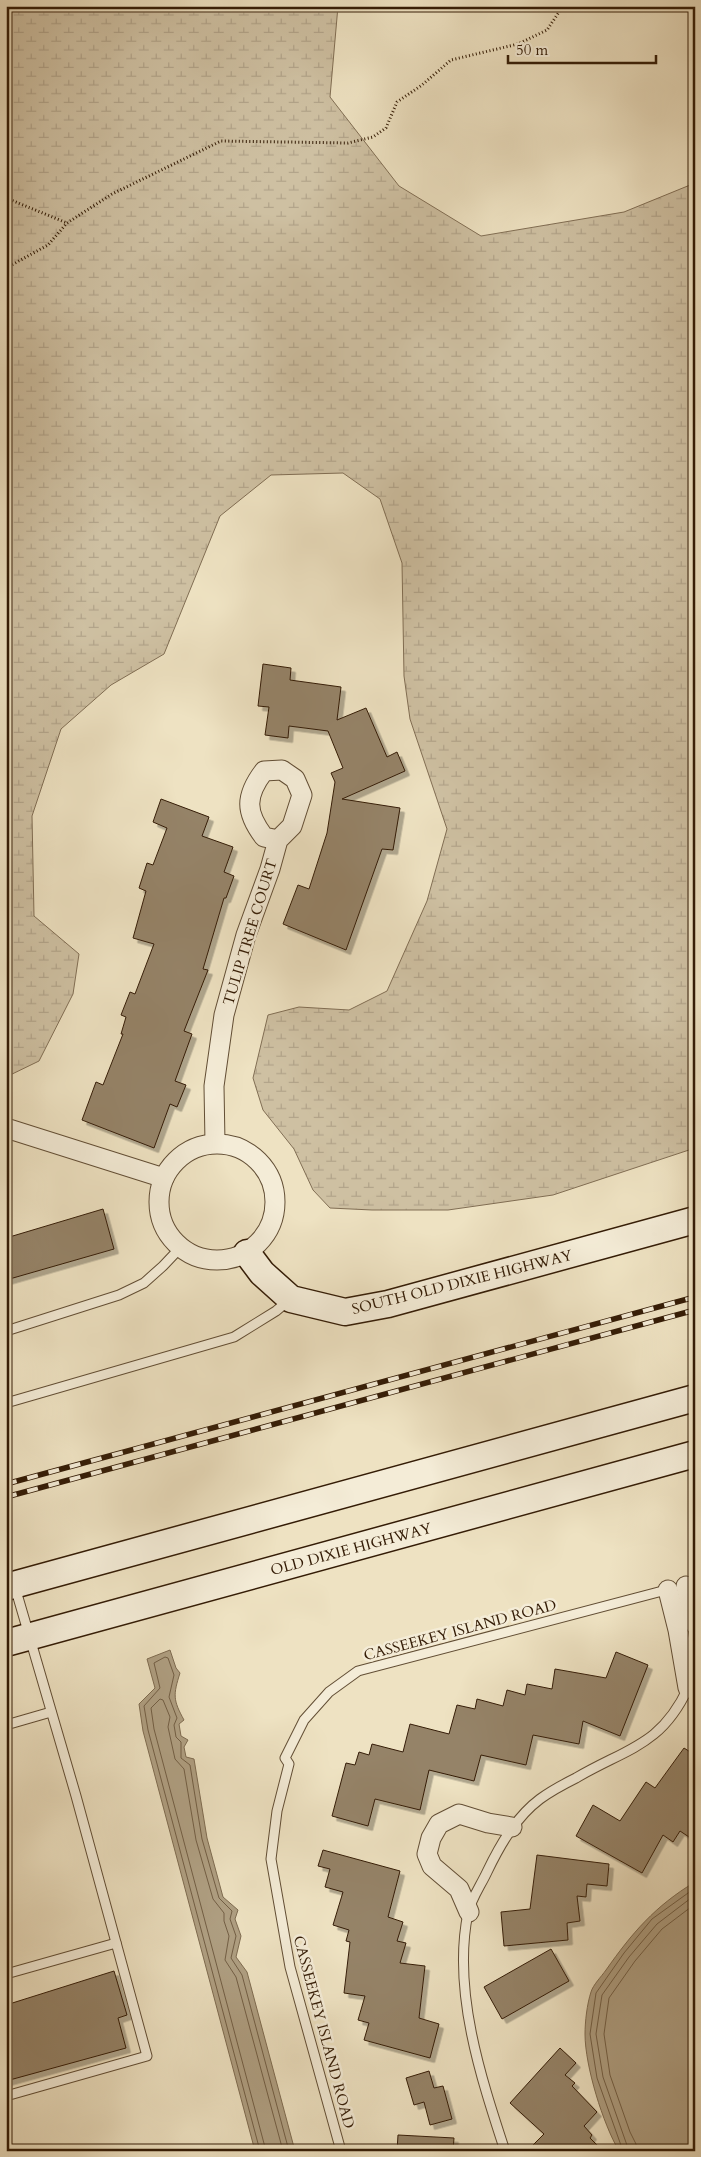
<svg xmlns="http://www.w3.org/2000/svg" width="701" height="2157" font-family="Cardo,serif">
	<defs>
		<pattern id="wetland-marsh" width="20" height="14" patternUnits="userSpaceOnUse" patternTransform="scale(1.25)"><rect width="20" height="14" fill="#cec0a2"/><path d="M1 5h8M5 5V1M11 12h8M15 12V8" fill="none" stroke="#b2a48a"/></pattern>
		<filter id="shadow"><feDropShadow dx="4.5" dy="4.5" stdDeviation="0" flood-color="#0004"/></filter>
	</defs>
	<rect width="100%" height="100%" fill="#eee2c2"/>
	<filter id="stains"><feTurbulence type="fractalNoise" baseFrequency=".004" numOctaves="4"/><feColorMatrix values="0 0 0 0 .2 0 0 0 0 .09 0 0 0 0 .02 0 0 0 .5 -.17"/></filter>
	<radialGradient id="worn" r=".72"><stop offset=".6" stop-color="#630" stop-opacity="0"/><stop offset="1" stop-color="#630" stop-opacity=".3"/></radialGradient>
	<path fill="url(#wetland-marsh)" stroke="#816e54" d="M 6,6 L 338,6 L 330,97 L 399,186 L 481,236 L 624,212 L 695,183 L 695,1148 L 553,1195 L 448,1210 L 372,1210 L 330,1208 L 313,1190 L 294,1149 L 263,1110 L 253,1078 L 268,1015 L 299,1007 L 349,1010 L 387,991 L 427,901 L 447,829 L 410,719 L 404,676 L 402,563 L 380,499 L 343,473 L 271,475 L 220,516 L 164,654 L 111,685 L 61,729 L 32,816 L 34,916 L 79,954 L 73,994 L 39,1061 L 6,1077 Z"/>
	<g fill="#af9f82" stroke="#7e6b50">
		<path d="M 170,1650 L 176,1668 L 180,1673 C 173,1695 173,1700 184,1720 L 179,1724 L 181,1736 L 188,1740 L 184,1747 L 186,1757 L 194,1759 L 207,1838 L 223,1897 L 238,1910 L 235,1919 L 241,1936 L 236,1957 L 247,1972 L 295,2151 L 255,2151 L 143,1731 L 139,1704 L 155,1688 L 147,1659 Z"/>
		<path d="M 695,1882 L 695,2151 L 619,2151 C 603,2124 585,2066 585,2034 C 585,2022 587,2004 591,1992 C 593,1985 601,1977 606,1970 C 632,1933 655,1906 695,1882 Z"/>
	</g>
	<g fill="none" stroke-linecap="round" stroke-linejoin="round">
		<g stroke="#725e44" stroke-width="1">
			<path d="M 260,2151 L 148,1730 L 144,1706 L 160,1688 L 154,1663 L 165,1657 L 168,1658 L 174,1675 L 169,1697 L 177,1718 L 174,1725 L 176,1737 L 181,1742 L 181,1758 L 190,1765 L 202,1839 L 219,1898 L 232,1911 L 230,1919 L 236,1936 L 231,1958 L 242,1975 L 289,2151"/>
			<path d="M 266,2151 L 154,1729 L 151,1708 L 160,1699 L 163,1700 L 170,1717 L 168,1727 L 175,1759 L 184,1769 L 196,1840 L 213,1899 L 224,1913 L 224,1921 L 229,1936 L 225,1960 L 236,1977 L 283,2151"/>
			<path d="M 623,2151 L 597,2078 L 590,2034 L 596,1993 L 624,1953 L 652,1919 L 695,1888"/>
			<path d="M 629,2151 L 603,2077 L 596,2034 L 602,1995 L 629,1957 L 657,1924 L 695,1895"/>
			<path d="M 637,2151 L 636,2144 L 630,2132 L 610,2075 L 604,2034 L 609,1998 L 635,1961 L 662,1929 L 695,1904"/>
		</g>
	</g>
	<g fill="#958368" stroke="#341c06" filter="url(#shadow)">
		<path d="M 263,664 L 291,668 L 290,680 L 341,687 L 337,720 L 366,708 L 387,757 L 397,752 L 405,771 L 342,799 L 400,808 L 393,850 L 382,849 L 346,950 L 283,924 L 298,885 L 309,889 L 327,833 L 335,782 L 331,773 L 343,768 L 328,731 L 289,726 L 288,738 L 265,735 L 269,707 L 258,706 Z"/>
		<path d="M 161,799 L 209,817 L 202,836 L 233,847 L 224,872 L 234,876 L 226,898 L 224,898 L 203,969 L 208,970 L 184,1031 L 192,1034 L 175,1081 L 186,1085 L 177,1107 L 170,1104 L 154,1148 L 82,1120 L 96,1082 L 103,1085 L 123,1034 L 121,1034 L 126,1017 L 121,1015 L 130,992 L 135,994 L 154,944 L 133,938 L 146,891 L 139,888 L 147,863 L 153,865 L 167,828 L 153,822 Z"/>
		<path d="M 103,1209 L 114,1249 L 6,1280 L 6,1238 Z"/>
		<path d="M 616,1652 L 648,1665 L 620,1736 L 583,1721 L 579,1744 L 533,1735 L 526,1765 L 481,1755 L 474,1781 L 429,1770 L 420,1810 L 375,1799 L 368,1826 L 332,1816 L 346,1763 L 355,1765 L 359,1752 L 369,1755 L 372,1744 L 403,1752 L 410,1724 L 449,1734 L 457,1705 L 475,1709 L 477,1699 L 503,1706 L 507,1690 L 525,1695 L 527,1684 L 552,1689 L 555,1669 L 606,1678 Z"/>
		<path d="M 684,1748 L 695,1755 L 695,1841 L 680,1831 L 673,1842 L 663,1835 L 642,1873 L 576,1836 L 593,1805 L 620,1821 L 646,1782 L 655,1788 Z"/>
		<path d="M 323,1850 L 400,1871 L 388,1917 L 403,1922 L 397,1941 L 406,1943 L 400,1963 L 425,1966 L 419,2018 L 439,2024 L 430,2058 L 364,2040 L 369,2023 L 358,2020 L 365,1996 L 344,1993 L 350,1942 L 346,1941 L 349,1930 L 333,1925 L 343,1892 L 325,1887 L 330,1869 L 318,1866 Z"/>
		<path d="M 537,1855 L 609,1864 L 607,1886 L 587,1884 L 586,1897 L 577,1896 L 580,1921 L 567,1923 L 568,1940 L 504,1946 L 501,1912 L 530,1909 Z"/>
		<path d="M 551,1949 L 569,1981 L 502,2019 L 484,1987 Z"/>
		<path d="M 114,1971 L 127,2015 L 118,2018 L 126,2048 L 6,2081 L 6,2005 Z"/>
		<path d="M 560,2048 L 576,2063 L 565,2075 L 575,2083 L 572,2086 L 597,2112 L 584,2126 L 592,2135 L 590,2138 L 603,2151 L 527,2151 L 544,2134 L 510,2103 Z"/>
		<path d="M 429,2071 L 434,2088 L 443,2086 L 452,2119 L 430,2125 L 424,2102 L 414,2105 L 406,2078 Z"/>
		<path d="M 398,2135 L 454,2138 L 453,2151 L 397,2151 Z"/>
	</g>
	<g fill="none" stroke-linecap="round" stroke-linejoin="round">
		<defs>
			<g id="lane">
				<path d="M 6,1331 L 119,1295 L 144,1283 L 163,1266 L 181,1247"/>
				<path d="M 6,1403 L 234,1337 L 276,1311 L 289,1300"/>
				<path d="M 6,1725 L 51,1712"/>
				<path d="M 6,1974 L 116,1943"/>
				<path d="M 6,2096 L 147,2056 L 76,1796 L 15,1587"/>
				<path d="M 341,2151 L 290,1967 L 271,1859 L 277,1811 L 289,1764 L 285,1758 L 304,1720 L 329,1692 L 358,1671 L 670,1589"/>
				<path d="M 505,2151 C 481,2078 452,1990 468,1913 C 471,1899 481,1885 487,1872 C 500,1845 516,1817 540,1799 C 551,1791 564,1784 576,1778 C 627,1748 661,1746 688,1688"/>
			</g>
			<g id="street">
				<path d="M 6,1128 L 164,1178"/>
				<path d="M 215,1143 L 214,1086 L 224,1015 L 246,935 L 270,869 L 278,840 L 292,826 L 302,795 L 295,779 L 282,770 L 264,771 C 245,796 245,812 264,837 L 278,840"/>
				<circle cx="217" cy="1202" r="58"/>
				<path d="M 686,1586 L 695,1624"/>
				<path d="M 668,1590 L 678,1630 L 688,1688 L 695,1682"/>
				<path d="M 469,1912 L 459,1889 L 432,1866 L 427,1854 L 431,1838 L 439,1824 L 459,1814 L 488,1823 L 512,1827"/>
			</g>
			<g id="secondary">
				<path d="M 247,1253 L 262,1273 L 291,1299 L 345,1312 L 388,1304 L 695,1220"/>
				<path d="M 6,1587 L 695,1398"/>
				<path d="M 6,1643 L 695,1454"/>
			</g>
		</defs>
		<use href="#lane" stroke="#624e35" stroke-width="11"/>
		<use href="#street" stroke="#624e35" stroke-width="21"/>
		<use href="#secondary" stroke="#341c06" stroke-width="29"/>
		<g stroke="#341c06" stroke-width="3" stroke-dasharray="1 2.5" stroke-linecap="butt">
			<path d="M 6,198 L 67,223"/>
			<path d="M 6,268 L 48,245 L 67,223 L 112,194 L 221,141 L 348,143 L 373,137 L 386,128 L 397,102 L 422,85 L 451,60 L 518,44 L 547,30 L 563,6"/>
		</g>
		<use href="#lane" stroke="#f4ecd7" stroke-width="9"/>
		<use href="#street" stroke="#f4ecd7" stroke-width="19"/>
		<use href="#secondary" stroke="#f4ecd7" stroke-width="26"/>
		<defs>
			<g id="rail">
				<path d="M 6,1484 L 695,1297"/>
				<path d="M 6,1497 L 695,1310"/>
			</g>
		</defs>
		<use href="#rail" stroke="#341c06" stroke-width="5.5"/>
		<use href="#rail" stroke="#f4ecd7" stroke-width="4" stroke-dasharray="11" stroke-linecap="butt"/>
	</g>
	<g text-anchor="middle" stroke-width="5" stroke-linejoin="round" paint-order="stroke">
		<g font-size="15" fill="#341c06" stroke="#f4ecd7">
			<text transform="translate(250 932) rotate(-73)" y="5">TULIP TREE COURT</text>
			<text transform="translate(462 1282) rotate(-14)" y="5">SOUTH OLD DIXIE HIGHWAY</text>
			<text transform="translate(351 1549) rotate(-15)" y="5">OLD DIXIE HIGHWAY</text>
			<text transform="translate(460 1630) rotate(-15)" y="5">CASSEEKEY ISLAND ROAD</text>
			<text transform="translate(324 2032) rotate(75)" y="5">CASSEEKEY ISLAND ROAD</text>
		</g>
	</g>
	<rect width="701" height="2157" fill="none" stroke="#eee2c2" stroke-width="25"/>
	<rect x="8" y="8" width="686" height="2142" fill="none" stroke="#341c06" stroke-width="2.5"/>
	<rect x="12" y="12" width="676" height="2132" fill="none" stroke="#341c06"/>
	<path d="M508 55v8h148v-8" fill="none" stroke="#341c06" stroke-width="2.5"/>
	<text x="516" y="55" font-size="15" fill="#341c06" stroke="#f4ecd7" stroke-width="4" paint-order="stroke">50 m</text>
	<rect width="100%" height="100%" filter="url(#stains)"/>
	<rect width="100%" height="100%" fill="url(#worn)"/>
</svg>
